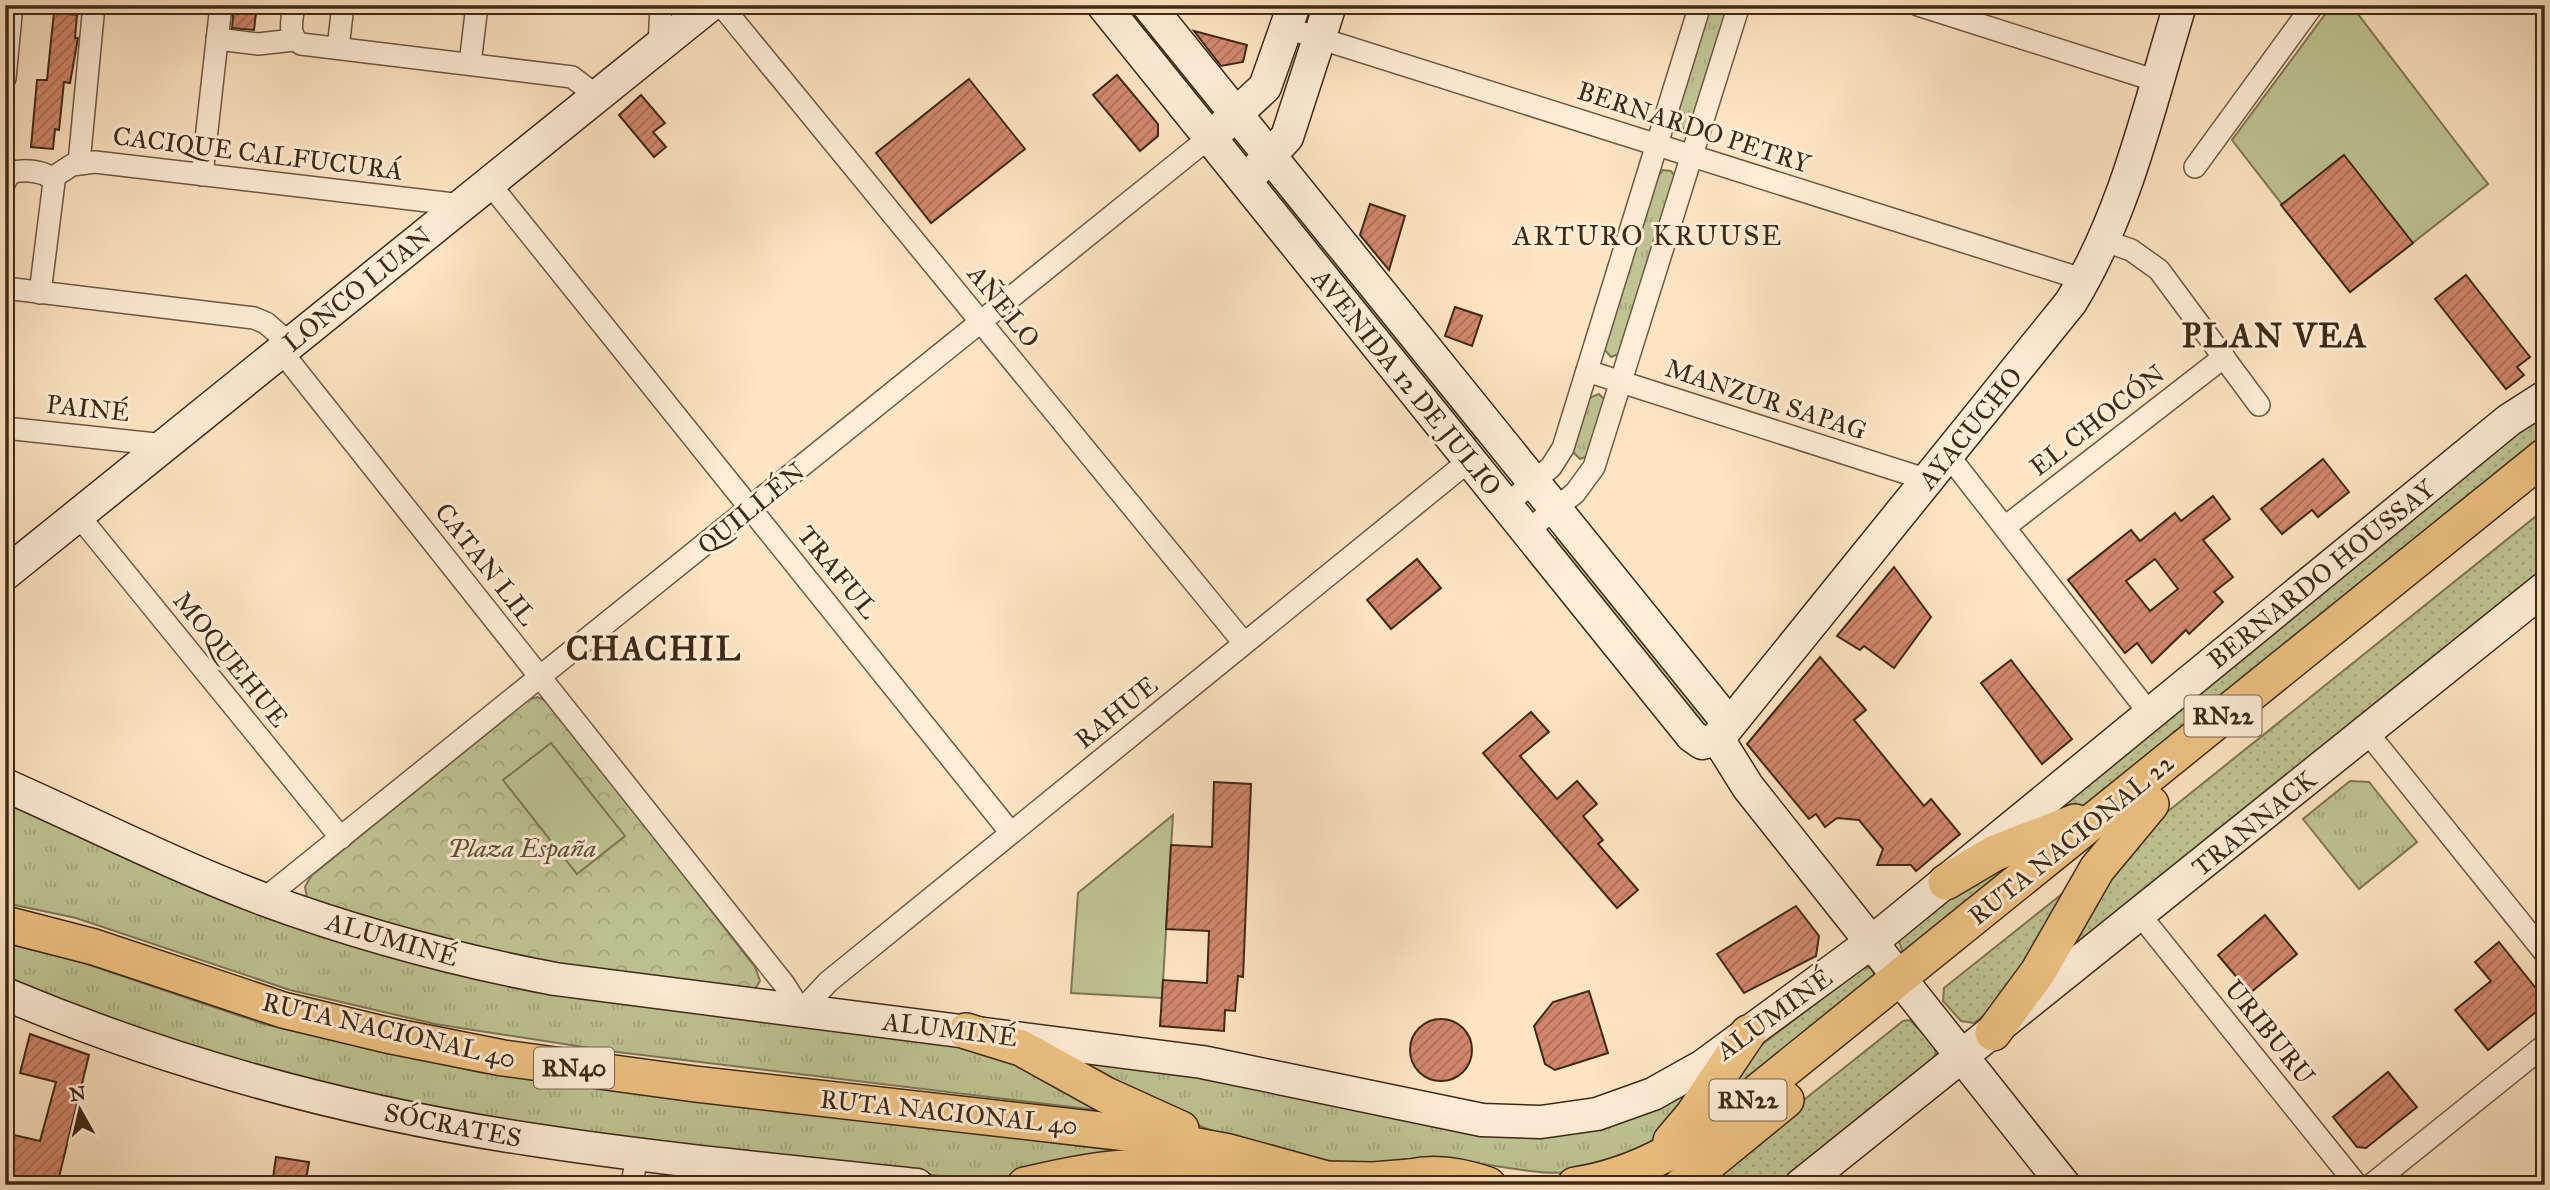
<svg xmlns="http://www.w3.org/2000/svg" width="2550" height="1190" font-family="'IM FELL Great Primer',serif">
	<defs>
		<pattern id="grass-tufts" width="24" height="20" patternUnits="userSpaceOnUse" patternTransform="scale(1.75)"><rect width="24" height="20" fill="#bfc493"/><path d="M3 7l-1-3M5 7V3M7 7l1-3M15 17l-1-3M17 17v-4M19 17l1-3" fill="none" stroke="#a5a87e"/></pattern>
		<pattern id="park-crowns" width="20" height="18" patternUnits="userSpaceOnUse" patternTransform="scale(1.75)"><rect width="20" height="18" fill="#bfc493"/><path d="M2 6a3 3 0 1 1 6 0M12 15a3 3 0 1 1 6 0" fill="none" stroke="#a5a87e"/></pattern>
		<pattern id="garden-dots" width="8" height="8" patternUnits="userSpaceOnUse" patternTransform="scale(1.75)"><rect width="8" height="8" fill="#bfc493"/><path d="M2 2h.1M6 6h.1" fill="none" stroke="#a5a87e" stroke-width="1.8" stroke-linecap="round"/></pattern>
		<pattern id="building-hatch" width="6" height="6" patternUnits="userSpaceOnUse" patternTransform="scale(1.75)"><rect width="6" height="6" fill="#d2876c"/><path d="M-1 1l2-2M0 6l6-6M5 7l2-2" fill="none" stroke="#ac6e58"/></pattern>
	</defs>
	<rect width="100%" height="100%" fill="#fde4c2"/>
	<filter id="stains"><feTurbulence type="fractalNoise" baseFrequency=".00286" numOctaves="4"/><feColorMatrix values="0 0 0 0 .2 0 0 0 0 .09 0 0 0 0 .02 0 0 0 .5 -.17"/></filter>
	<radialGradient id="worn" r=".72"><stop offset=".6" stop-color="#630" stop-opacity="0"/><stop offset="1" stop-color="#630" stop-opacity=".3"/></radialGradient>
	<g fill="url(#grass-tufts)" stroke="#7e7654" stroke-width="2">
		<path d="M 1113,5 L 1138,5 L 1216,110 L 1206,115 Z"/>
		<path d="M 1710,5 L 1728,5 L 1690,126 L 1682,129 L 1676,124 L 1675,119 Z"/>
		<path d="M 1663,170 L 1671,171 L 1675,176 L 1619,354 L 1611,357 L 1604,349 L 1658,176 Z"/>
		<path d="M 1286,198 L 1479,435 L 1472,441 L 1281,201 Z"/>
		<path d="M 1599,394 L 1605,400 L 1588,456 L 1580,459 L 1573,452 L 1589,398 Z"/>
		<path d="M 1559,537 L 1712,723 L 1703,729 L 1554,541 Z"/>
		<path d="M 2350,781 L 2369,782 L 2417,842 L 2359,889 L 2303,819 Z"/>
		<path d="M 5,796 L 213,891 L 964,1041 L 1129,1114 L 609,1051 L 435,1024 L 290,990 L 76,918 L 5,903 Z"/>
		<path d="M 5,943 L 78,961 L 264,1024 L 479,1072 L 1129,1152 L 1019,1178 L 983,1181 L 497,1124 L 266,1074 L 5,983 Z"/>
		<path d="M 1051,1052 L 1226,1075 L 1474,1128 L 1709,1073 C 1691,1097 1670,1134 1642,1147 C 1625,1156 1602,1165 1583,1170 C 1544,1179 1501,1164 1462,1162 C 1418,1160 1374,1166 1330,1161 C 1230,1149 1137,1100 1051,1052 Z"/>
	</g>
	<path fill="url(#park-crowns)" stroke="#7e7654" stroke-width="2" d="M 537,697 L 549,702 L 755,967 L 760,981 L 755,989 L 584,972 L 452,946 L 307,898 L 305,887 L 311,876 L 528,700 Z"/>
	<g fill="url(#garden-dots)" stroke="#7e7654" stroke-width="2">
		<path d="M 2545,411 L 2545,441 L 2086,808 L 2018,835 Z"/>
		<path d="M 2545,509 L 2545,574 L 2053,967 L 2136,837 Z"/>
		<path d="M 2055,838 L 1903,952 L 1898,939 L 1970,878 Z"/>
		<path d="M 2077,882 L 1996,1006 L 1974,1023 L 1961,1021 L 1943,1001 L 1944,988 Z"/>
		<path d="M 1863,967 L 1871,968 L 1877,979 L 1719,1109 L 1751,1053 Z"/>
		<path d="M 1910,1020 L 1934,1045 L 1936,1053 L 1932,1062 L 1782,1185 L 1697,1185 L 1903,1021 Z"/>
	</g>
	<g fill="#bfc493" stroke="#7e7654" stroke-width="2">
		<path d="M 2332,5 L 2351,5 L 2488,184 L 2350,292 L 2232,140 Z"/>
		<path d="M 551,743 L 625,836 L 577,874 L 503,780 Z"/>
		<path d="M 1173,815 L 1162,998 L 1071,993 L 1078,893 Z"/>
	</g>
	<g fill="url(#building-hatch)" stroke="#3e2916" stroke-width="2" fill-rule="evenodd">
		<path d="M 234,5 L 257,5 L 254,30 L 232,28 Z"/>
		<path d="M 54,12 L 77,15 L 75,38 L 78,38 L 70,83 L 64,82 L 59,130 L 55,129 L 53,149 L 31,147 L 37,80 L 47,80 Z"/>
		<path d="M 1194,31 L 1247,45 L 1243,62 L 1221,66 Z"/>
		<path d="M 1117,75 L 1158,124 L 1158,136 L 1140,151 L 1093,95 Z"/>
		<path d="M 969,79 L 1025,149 L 931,223 L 876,153 Z"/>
		<path d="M 641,95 L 665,123 L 653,132 L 666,147 L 654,157 L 619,115 Z"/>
		<path d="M 2344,155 L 2413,243 L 2350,292 L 2281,205 Z"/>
		<path d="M 1370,204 L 1405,216 L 1389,270 L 1360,235 Z"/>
		<path d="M 2466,275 L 2530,357 L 2517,367 L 2524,375 L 2506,389 L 2435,299 Z"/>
		<path d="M 1455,307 L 1482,316 L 1472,346 L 1445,336 Z"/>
		<path d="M 2323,459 L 2349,492 L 2318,517 L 2312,510 L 2282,534 L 2261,509 Z"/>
		<path d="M 2213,496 L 2230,519 L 2203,540 L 2233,577 L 2214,592 L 2223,602 L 2189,634 L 2186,630 L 2152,663 L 2137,643 L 2125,653 L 2068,580 L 2131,530 L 2140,541 L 2175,513 L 2181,521 ZM 2155,559 L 2178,589 L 2150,611 L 2126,581 Z"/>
		<path d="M 1417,559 L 1441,588 L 1391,629 L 1367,600 Z"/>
		<path d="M 1894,567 L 1931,617 L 1894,668 L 1864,646 L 1860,650 L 1837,636 Z"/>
		<path d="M 1820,657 L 1866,710 L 1854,720 L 1924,806 L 1931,799 L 1960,834 L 1916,871 L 1911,865 L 1877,865 L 1883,849 L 1859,820 L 1837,818 L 1825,827 L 1816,814 L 1809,819 L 1747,744 Z"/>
		<path d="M 2011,660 L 2072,739 L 2042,764 L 1981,683 Z"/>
		<path d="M 1531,712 L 1549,732 L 1520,756 L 1557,799 L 1577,781 L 1597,804 L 1583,816 L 1603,840 L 1598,844 L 1638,890 L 1617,908 L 1483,753 Z"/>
		<path d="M 1214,782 L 1251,784 L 1243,977 L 1238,976 L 1235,1011 L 1225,1010 L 1224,1031 L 1160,1026 L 1163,980 L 1207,983 L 1209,931 L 1166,929 L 1171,845 L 1212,847 Z"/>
		<path d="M 1796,906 L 1819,936 L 1816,956 L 1744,993 L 1717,954 Z"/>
		<path d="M 2265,915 L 2297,954 L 2250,993 L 2218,955 Z"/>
		<path d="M 2499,942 L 2542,996 L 2541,1008 L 2488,1050 L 2455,1010 L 2491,981 L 2475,962 Z"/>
		<path d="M 1589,991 L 1608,1053 L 1555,1070 L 1545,1064 L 1534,1026 L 1553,1002 Z"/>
		<circle cx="1441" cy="1050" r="31"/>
		<path d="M 30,1034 L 89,1055 L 57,1185 L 5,1185 L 5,1133 L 40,1141 L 56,1082 L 20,1073 Z"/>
		<path d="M 2388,1072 L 2417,1107 L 2366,1148 L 2357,1147 L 2333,1117 Z"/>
		<path d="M 276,1157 L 309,1162 L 305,1185 L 272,1185 Z"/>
	</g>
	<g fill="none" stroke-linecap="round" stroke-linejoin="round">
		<defs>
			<g id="street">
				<path d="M 294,5 C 292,20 287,36 301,44 L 572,77 L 597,96"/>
				<path d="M 721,5 L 1244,643"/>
				<path d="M 1918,5 L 2157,81"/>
				<path d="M 1287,28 L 2085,280"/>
				<path d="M 217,39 L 258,44 L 294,40"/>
				<path d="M 659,47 L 661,5"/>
				<path d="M 338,48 L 343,5"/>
				<path d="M 470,64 L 477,5"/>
				<path d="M 5,78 L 12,5"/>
				<path d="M 79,163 L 94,5"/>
				<path d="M 2195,167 L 2313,5"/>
				<path d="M 202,175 L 221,5"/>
				<path d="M 52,178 L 72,165 L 95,162 L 462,205"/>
				<path d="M 5,182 L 10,173 C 22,169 47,170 54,182 L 40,293"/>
				<path d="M 489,183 L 1011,833"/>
				<path d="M 2105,241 L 2131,250 L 2159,270 L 2259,405"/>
				<path d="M 5,288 L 254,318 L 266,323 L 290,344"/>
				<path d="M 281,351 L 784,984 L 801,1011 L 828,982 L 1470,460"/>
				<path d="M 1587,371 L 1928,480"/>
				<path d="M 5,428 L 165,445"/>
				<path d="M 1948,455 L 2150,714"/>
				<path d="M 1506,505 L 1551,467 L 1563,448 L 1700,5"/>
				<path d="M 78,515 L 341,838"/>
				<path d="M 2005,527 L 2224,357"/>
				<path d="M 1527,531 L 1575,493 L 1594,467 L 1739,5"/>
				<path d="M 2367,732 L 2545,953"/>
				<path d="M 264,899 L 1210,137"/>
				<path d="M 2140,915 L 2357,1185"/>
				<path d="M 632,1185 L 637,1154"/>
				<path d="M 2371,1185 L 2545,1045"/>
			</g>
			<g id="secondary">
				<path d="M 1103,5 L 1692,736 L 1702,743 L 1718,739 L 1725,725 L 1722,715 L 1148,5"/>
				<path d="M 1220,129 L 1265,87 L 1294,5"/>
				<path d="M 1256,170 L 1287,137 L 1330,5"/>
				<path d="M 5,574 L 710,5"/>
				<path d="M 1718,739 L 2071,302 C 2126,212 2149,106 2180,5"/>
				<path d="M 1718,739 L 1748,787 L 2064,1185"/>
				<path d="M 5,785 C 91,823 175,866 263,899 C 358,934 455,960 555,979 L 1202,1062 L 1482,1120 L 1541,1122 L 1597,1114 L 1653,1094 L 1703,1066 L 1873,941 L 2509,420 L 2545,397"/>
				<path d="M 5,994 C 172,1064 349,1112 528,1139 C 657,1159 787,1171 917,1185"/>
				<path d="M 1801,1185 L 2545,588"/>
			</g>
			<g id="primary">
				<path d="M 1946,882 L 1995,853 L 2075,822"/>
				<path d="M 5,924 L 94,947 L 283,1010 L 387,1035 L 503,1058 L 695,1084 L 1127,1133 L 1229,1152 L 1327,1179 L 1373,1180 L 1410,1177"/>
				<path d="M 966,1031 L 1021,1048 L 1106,1095 L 1181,1129"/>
				<path d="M 1993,1033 L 2038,972 L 2097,869 L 2151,804"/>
				<path d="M 1671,1141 L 1693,1115 L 1748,1033"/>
				<path d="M 1025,1185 C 1100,1167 1162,1156 1236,1185"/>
				<path d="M 1388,1185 C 1420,1169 1455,1173 1488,1185"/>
				<path d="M 1575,1185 C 1641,1175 1693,1141 1745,1102 L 2545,456"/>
				<path d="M 1682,1185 L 1786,1100"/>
			</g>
		</defs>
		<use href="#street" stroke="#6e5841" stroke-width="24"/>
		<use href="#secondary" stroke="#3e2916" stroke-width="35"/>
		<use href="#primary" stroke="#3e2916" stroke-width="38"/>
		<use href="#street" stroke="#feedd7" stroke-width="21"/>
		<use href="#secondary" stroke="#feedd7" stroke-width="32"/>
		<use href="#primary" stroke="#eec281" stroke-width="35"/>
	</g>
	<g text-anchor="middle" stroke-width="6" stroke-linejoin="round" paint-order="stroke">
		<g fill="#feedd7" stroke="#786450" stroke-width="2">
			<rect x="2184.5" y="695.5" width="77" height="41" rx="5"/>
			<rect x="534" y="1047.5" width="80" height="41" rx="5"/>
			<rect x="1709.5" y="1079.5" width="77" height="41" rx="5"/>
		</g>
		<g font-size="24" font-weight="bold" fill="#3e2916">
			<text x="2223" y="724">RN22</text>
			<text x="574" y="1076">RN40</text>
			<text x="1748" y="1108">RN22</text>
		</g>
		<g font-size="26" fill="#3e2916" stroke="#feedd7">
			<text transform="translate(1694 127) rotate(18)" y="9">BERNARDO PETRY</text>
			<text transform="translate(258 153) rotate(7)" y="9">CACIQUE CALFUCURÁ</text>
			<text transform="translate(357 289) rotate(-39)" y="9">LONCO LUAN</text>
			<text transform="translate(1004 306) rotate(51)" y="9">AÑELO</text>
			<text transform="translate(1407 382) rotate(51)" y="9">AVENIDA 12 DE JULIO</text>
			<text transform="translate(1766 399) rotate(18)" y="9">MANZUR SAPAG</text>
			<text transform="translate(88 408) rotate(6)" y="9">PAINÉ</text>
			<text transform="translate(2097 420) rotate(-38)" y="9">EL CHOCÓN</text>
			<text transform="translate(1970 428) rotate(-51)" y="9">AYACUCHO</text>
			<text transform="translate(751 508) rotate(-39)" y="9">QUILLÉN</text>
			<text transform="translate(486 564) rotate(52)" y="9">CATAN LIL</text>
			<text transform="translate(838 572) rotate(51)" y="9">TRAFUL</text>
			<text transform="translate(2321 574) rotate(-39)" y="9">BERNARDO HOUSSAY</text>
			<text transform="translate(231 659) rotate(51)" y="9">MOQUEHUE</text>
			<text transform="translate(1116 712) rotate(-39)" y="9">RAHUE</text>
			<text transform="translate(2254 823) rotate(-39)" y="9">TRANNACK</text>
			<text transform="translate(2071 839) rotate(-39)" y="9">RUTA NACIONAL 22</text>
			<text transform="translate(392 939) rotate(16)" y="9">ALUMINÉ</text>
			<text transform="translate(1774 1014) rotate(-36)" y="9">ALUMINÉ</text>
			<text transform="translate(950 1029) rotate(7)" y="9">ALUMINÉ</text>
			<text transform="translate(389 1030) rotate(13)" y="9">RUTA NACIONAL 40</text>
			<text transform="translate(2270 1032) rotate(51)" y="9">URIBURU</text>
			<text transform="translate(949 1112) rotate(6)" y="9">RUTA NACIONAL 40</text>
			<text transform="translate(453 1125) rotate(11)" y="9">SÓCRATES</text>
		</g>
		<g font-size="26" font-style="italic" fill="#5e5035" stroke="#feedd7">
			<text x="522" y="857">Plaza España</text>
		</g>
		<g font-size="28" letter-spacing="2" fill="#3e2916" stroke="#feedd7">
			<text x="1648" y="245">ARTURO KRUUSE</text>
		</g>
		<g font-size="33" font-weight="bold" letter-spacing="2" fill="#3e2916" stroke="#feedd7">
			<text x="2275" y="347">PLAN VEA</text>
			<text x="654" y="660">CHACHIL</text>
		</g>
	</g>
	<rect width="2550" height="1190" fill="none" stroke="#fde4c2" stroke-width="28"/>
	<rect x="7" y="7" width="2536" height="1176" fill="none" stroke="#3e2916" stroke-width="3.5"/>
	<rect x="14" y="14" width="2522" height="1162" fill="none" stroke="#3e2916" stroke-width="2"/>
	<g transform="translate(80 1110) rotate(352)" stroke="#feedd7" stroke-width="5" paint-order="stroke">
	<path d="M0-5L12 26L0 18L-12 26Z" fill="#3e2916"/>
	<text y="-10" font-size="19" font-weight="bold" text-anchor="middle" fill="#3e2916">N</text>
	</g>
	<rect width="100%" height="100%" filter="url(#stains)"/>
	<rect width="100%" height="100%" fill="url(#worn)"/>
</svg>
